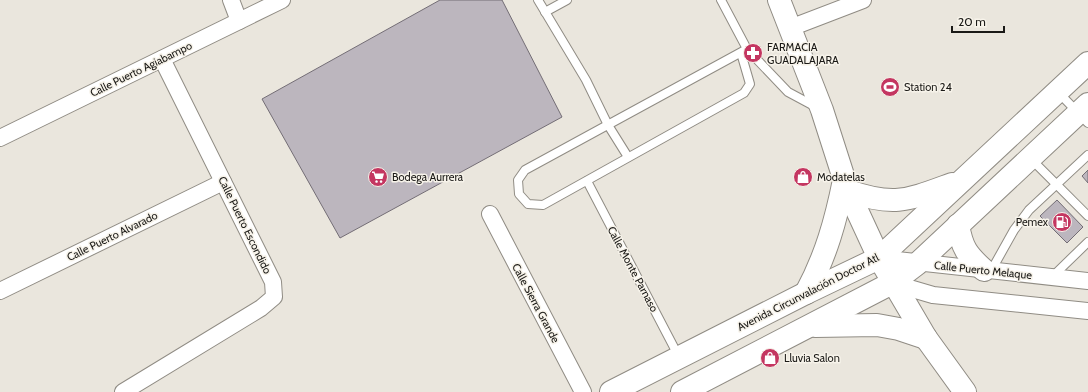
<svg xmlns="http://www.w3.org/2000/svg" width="1088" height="392" font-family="Cabin,sans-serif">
	<rect width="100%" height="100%" fill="#eae6dd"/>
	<g fill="#bcb6be" stroke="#736d75">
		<path d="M 440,0 L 502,0 L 562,117 L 340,238 L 262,99 Z"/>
		<path d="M 1088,170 L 1088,183 L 1082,176 Z"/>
		<path d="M 1057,200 L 1083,227 L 1067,243 L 1040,216 Z"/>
	</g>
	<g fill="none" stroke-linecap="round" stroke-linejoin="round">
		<defs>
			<g id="service">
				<path d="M 538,0 L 586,80 L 608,125 L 628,157"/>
				<path d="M 721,0 L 747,49 L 788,92 L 816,107"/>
				<path d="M 545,12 L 567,0"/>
				<path d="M 741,53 L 750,84 L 744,93 L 543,205 L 528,204 L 519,194 L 518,180 L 525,170 L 747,49"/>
				<path d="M 1058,92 L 1088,123"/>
				<path d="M 1031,159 L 1088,216"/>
				<path d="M 587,181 L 679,357"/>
				<path d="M 991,271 L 1014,230 L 1029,210 L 1088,155"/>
				<path d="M 1052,277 L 1088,242"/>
			</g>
			<g id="minor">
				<path d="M 231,0 L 239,21"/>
				<path d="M 790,28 L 863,0"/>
				<path d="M 0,138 L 282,0"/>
				<path d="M 490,214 L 583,392"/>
				<path d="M 879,258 L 1088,281"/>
				<path d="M 892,283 L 933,295 L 1088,311"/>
				<path d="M 0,291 L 223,182"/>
				<path d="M 123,392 L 261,308 L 274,297 L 273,282 L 162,59"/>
			</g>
			<path id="secondary" d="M 779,0 L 822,110 L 848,191 L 879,258 L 926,338 L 965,392"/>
			<g id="primary">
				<path d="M 848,191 C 895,207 908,200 952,184"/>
				<path d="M 958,225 C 962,248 967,255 984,270"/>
				<path d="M 806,293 C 826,256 836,220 844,180"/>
				<path d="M 815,326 L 877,325 L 899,329 L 926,338"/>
				<path d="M 611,392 L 806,293 L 879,258 L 1088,63"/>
				<path d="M 682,392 L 892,283 L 917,264 L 1088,104"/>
			</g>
		</defs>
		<use href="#service" stroke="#908c84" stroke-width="10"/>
		<use href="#minor" stroke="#908c84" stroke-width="18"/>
		<use href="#secondary" stroke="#908c84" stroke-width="24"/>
		<use href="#primary" stroke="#908c84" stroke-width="24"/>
		<use href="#service" stroke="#fff" stroke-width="8"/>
		<use href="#minor" stroke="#fff" stroke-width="16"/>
		<use href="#secondary" stroke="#fff" stroke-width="22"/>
		<use href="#primary" stroke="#fff" stroke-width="22"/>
	</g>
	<defs>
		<symbol id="pharmacy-disc" viewBox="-11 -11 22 22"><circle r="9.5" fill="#c43661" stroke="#f7f3ea"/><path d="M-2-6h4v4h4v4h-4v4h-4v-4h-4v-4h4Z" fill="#fff"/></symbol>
		<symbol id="stadium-disc" viewBox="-11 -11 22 22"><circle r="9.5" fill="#c43661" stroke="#f7f3ea"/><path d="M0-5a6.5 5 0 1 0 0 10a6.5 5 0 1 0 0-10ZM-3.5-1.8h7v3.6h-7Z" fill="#fff"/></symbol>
		<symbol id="supermarket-disc" viewBox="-11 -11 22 22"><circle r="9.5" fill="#c43661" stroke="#f7f3ea"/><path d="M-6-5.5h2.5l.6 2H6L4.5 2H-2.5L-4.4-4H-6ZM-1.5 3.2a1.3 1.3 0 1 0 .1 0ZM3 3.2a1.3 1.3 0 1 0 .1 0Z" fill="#fff"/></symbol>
		<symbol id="shop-disc" viewBox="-11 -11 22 22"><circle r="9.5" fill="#c43661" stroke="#f7f3ea"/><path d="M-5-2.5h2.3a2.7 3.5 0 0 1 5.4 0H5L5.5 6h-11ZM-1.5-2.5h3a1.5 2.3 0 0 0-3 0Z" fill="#fff"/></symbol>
		<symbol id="fuel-disc" viewBox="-11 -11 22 22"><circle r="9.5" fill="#c43661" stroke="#f7f3ea"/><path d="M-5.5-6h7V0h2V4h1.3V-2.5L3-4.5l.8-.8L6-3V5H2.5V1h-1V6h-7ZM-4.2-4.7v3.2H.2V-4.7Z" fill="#fff"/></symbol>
	</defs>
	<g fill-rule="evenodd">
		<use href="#pharmacy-disc" x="742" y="42" width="22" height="22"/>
		<use href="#stadium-disc" x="879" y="76" width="22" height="22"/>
		<use href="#supermarket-disc" x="367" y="166" width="22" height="22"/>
		<use href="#shop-disc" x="792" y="166" width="22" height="22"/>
		<use href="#fuel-disc" x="1051" y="211" width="22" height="22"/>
		<use href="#shop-disc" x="759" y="347" width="22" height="22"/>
	</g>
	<g text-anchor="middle" stroke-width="3" stroke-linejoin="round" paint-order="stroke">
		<g font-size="11" fill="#1a1916" stroke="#f7f3ea" text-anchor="start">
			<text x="767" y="51">FARMACIA<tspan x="767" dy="13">GUADALAJARA</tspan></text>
			<text x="904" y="91">Station 24</text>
			<text x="392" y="181">Bodega Aurrera</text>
			<text x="817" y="181">Modatelas</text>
			<text x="1048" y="226" text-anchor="end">Pemex</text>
			<text x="784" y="362">Lluvia Salon</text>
		</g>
		<g font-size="11" fill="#1a1916" stroke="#f7f3ea">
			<text transform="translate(141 69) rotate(-26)" y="4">Calle Puerto Agiabampo</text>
			<text transform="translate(245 225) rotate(64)" y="4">Calle Puerto Escondido</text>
			<text transform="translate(112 236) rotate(-26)" y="4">Calle Puerto Alvarado</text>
			<text transform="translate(633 269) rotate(62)" y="4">Calle Monte Parnaso</text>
			<text transform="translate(983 270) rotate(6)" y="4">Calle Puerto Melaque</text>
			<text transform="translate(808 292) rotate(-27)" y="4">Avenida Circunvalación Doctor Atl</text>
			<text transform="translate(536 303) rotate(62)" y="4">Calle Sierra Grande</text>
		</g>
	</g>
	<path d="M952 26v6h52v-6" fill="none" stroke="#1a1916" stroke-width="2"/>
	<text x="958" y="26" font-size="12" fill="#1a1916" stroke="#f7f3ea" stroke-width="3" paint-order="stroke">20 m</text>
</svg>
